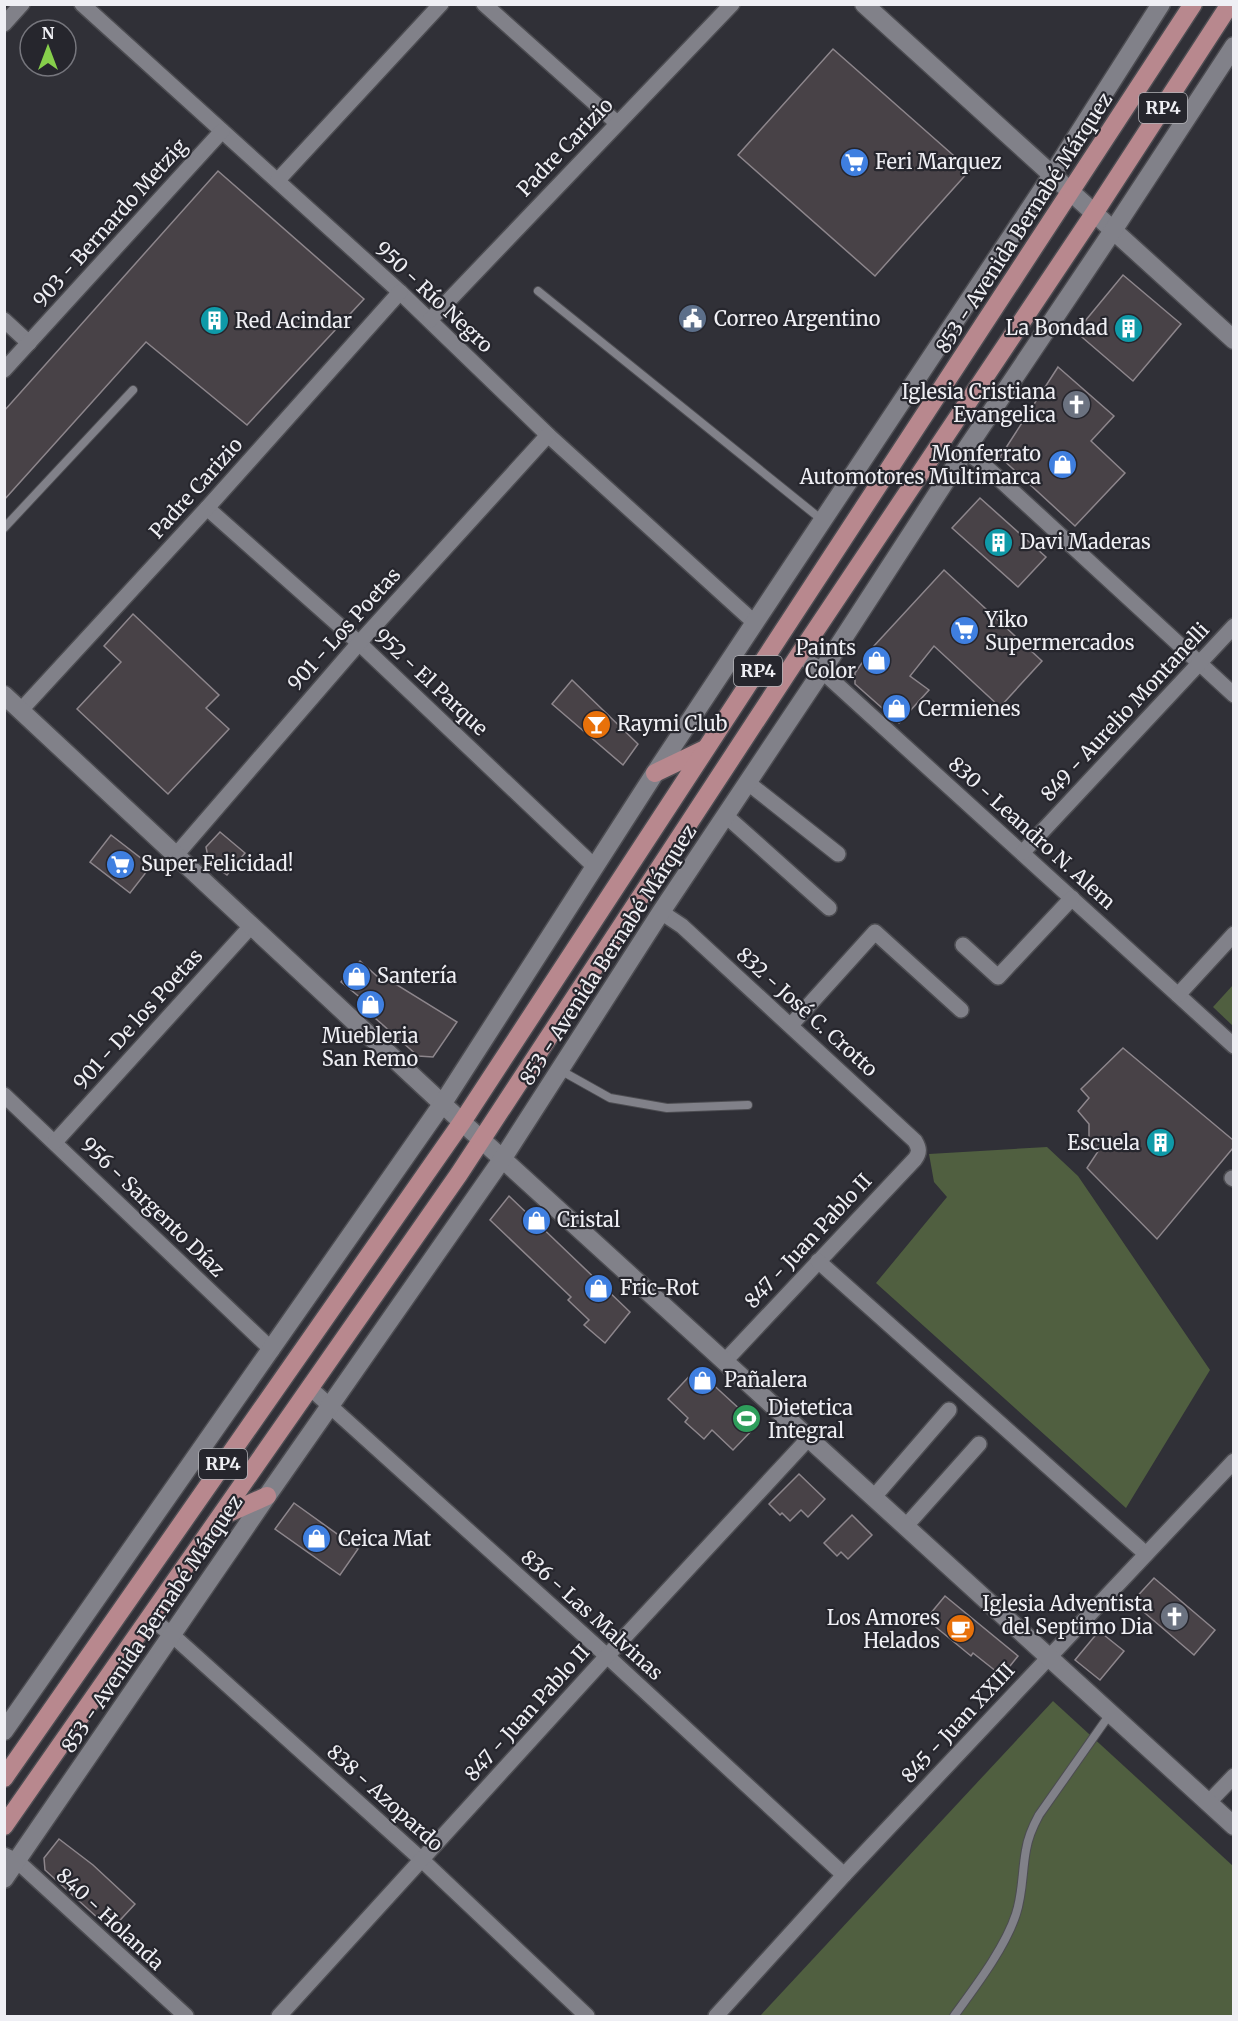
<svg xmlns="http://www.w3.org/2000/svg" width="1238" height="2021" font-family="Merriweather,serif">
	<rect width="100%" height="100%" fill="#303037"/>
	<g fill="#505f40">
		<path d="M 1233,985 L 1233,1026 L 1213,1007 Z"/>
		<path d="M 1047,1147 L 1078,1176 L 1210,1370 L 1126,1508 L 876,1283 L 947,1197 L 934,1182 L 929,1154 Z"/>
		<path d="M 1053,1701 L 1233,1866 L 1233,2016 L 760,2016 Z"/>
	</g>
	<g fill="#484247" stroke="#8d868c" stroke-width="1.5">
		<path d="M 833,49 L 970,170 L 875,276 L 738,155 Z"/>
		<path d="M 218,171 L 364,299 L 247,425 L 146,342 L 4,500 L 4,411 Z"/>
		<path d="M 1123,275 L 1181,324 L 1133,381 L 1076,332 Z"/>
		<path d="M 1058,367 L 1114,416 L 1091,441 L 1125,473 L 1075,526 L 1000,457 Z"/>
		<path d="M 980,498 L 1046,557 L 1018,587 L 952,528 Z"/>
		<path d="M 944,570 L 1042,661 L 1000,707 L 934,646 L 910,676 L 929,690 L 899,723 L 855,684 L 855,673 L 873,647 Z"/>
		<path d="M 133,614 L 219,695 L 206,708 L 229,729 L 168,794 L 77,709 L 121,662 L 104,646 Z"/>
		<path d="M 572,680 L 638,744 L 623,765 L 552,704 Z"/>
		<path d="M 220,832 L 245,853 L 227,875 L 209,862 L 206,847 Z"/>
		<path d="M 111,835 L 151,866 L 130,893 L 90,862 Z"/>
		<path d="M 360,961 L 379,978 L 381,975 L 457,1022 L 433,1057 L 418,1056 L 358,1003 L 362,999 L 341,982 Z"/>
		<path d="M 1123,1048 L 1233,1140 L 1233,1148 L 1157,1239 L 1087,1168 L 1101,1147 L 1089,1146 L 1089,1124 L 1078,1111 L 1089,1098 L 1081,1089 Z"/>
		<path d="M 509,1196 L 630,1312 L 605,1343 L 584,1325 L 589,1320 L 568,1300 L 571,1297 L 490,1220 Z"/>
		<path d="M 696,1369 L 757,1425 L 733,1450 L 712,1430 L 704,1439 L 685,1422 L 688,1418 L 668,1399 Z"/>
		<path d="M 799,1474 L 825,1499 L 808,1517 L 801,1510 L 790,1521 L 782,1513 L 780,1515 L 769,1504 Z"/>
		<path d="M 294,1503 L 358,1549 L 340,1575 L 275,1529 Z"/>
		<path d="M 852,1515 L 872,1535 L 848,1559 L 841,1552 L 837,1556 L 824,1543 Z"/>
		<path d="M 1154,1578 L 1215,1630 L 1194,1655 L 1132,1602 Z"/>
		<path d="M 945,1596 L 1018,1656 L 1002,1676 L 973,1653 L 971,1656 L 926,1619 Z"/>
		<path d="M 1099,1631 L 1124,1651 L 1100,1680 L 1075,1660 Z"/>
		<path d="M 59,1839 L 93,1865 L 135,1904 L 111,1930 L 45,1870 L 44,1858 Z"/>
	</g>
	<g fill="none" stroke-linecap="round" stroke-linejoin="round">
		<defs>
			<g id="lane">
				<path d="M 538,291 L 822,520"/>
				<path d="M 4,528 L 133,390"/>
				<path d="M 560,1070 L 610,1098 L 667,1108 L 748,1105"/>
				<path d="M 954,2016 C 975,1987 1005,1948 1016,1914 C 1023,1893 1022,1871 1026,1850 C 1028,1837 1033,1826 1039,1815 L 1110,1714"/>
			</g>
			<g id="street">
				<path d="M 82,4 L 400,292 L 548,435 L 755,623"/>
				<path d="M 484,4 L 617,123"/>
				<path d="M 4,24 L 22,4"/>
				<path d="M 278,180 L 441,4"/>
				<path d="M 4,320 L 29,343"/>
				<path d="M 430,320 L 732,4"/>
				<path d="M 4,370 L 222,131"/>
				<path d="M 965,451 L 983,464 L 1234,695"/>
				<path d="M 207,508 L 359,643 L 595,867"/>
				<path d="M 799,655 L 822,671 L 1234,1046"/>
				<path d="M 21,710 L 207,508 L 400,292"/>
				<path d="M 747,782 L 838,854"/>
				<path d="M 725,815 L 829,908"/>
				<path d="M 1023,852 L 1234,626"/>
				<path d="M 176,855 L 359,643 L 548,435"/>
				<path d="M 661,912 L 682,926 L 915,1141 C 919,1148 920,1152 915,1159 L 724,1362"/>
				<path d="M 963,945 L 998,977 L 1072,898"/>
				<path d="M 1178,995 L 1234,934"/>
				<path d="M 791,1025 L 875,932 L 961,1010"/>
				<path d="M 4,1095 L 272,1350"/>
				<path d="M 55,1142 L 252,925"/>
				<path d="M 1232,1178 L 1234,1179"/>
				<path d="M 818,1261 L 1146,1554"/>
				<path d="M 309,1387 L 607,1656 L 844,1875"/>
				<path d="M 873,1498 L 949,1410"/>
				<path d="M 905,1527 L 979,1444"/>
				<path d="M 149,1617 L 171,1634 L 422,1860 L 587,2016"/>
				<path d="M 1208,1803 L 1234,1776"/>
				<path d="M 4,1855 L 17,1861 L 186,2016"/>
				<path d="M 279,2016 L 607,1656 L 808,1439"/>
				<path d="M 716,2016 L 844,1875 L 1234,1461"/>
			</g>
			<g id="secondary">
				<path d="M 864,4 L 1234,340"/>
				<path d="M 4,695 L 462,1122 L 1234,1826"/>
				<path d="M 4,1731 L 443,1103 L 655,773 L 1052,175 L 1161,4"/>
				<path d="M 4,1879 L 267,1496 L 503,1158 L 661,912 L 822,671 L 965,451 L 1114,229 L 1234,46"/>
			</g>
			<g id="primary">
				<path d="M 655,773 L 705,749"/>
				<path d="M 222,1516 L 267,1496"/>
				<path d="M 4,1778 L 462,1122 L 1193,4"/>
				<path d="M 4,1826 L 459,1174 L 799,655 L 1095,212 L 1230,4"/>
			</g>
		</defs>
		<use href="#lane" stroke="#4c4c51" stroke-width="10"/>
		<use href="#street" stroke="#4c4c51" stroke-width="18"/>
		<use href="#secondary" stroke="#4c4c51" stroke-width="21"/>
		<use href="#primary" stroke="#4c4c51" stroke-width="21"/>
		<use href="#lane" stroke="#818189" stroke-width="8"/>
		<use href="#street" stroke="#818189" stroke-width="15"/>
		<use href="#secondary" stroke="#818189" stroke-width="18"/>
		<use href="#primary" stroke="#b8888e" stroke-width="18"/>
	</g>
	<defs>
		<symbol id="supermarket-disc" viewBox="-11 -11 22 22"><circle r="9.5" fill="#3f7fe0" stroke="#26262d"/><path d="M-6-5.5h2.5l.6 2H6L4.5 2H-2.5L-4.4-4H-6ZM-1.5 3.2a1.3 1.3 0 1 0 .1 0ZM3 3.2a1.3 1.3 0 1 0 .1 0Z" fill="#fff"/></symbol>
		<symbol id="civic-disc" viewBox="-11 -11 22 22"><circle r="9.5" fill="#5c6f8a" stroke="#26262d"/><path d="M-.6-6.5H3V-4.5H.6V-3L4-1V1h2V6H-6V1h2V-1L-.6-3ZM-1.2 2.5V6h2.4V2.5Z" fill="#fff"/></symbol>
		<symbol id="building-disc" viewBox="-11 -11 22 22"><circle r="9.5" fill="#0f9aa8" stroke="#26262d"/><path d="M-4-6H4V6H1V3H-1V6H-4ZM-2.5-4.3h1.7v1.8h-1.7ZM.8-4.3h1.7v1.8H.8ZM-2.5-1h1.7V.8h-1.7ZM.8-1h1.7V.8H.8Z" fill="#fff"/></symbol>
		<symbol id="church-disc" viewBox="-11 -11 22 22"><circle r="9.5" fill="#6b7280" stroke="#26262d"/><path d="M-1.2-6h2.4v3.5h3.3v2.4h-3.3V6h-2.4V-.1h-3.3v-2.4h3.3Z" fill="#fff"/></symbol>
		<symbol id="shop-disc" viewBox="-11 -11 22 22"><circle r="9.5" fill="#3f7fe0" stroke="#26262d"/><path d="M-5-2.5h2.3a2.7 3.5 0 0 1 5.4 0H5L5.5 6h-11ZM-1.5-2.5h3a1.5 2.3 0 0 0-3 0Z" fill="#fff"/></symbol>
		<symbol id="bar-disc" viewBox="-11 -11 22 22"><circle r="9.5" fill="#e8710a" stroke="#26262d"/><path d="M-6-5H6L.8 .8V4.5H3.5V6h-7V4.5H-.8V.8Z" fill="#fff"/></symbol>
		<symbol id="stadium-disc" viewBox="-11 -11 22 22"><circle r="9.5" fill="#2e9e5b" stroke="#26262d"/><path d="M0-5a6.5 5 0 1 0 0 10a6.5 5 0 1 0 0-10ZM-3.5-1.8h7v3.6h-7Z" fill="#fff"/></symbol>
		<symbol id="cafe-disc" viewBox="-11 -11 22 22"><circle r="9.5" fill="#e8710a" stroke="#26262d"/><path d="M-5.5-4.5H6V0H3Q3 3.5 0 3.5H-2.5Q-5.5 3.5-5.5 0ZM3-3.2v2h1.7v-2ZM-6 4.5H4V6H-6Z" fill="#fff"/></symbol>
	</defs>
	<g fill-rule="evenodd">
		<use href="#supermarket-disc" x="838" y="146" width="33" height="33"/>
		<use href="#civic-disc" x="676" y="302" width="33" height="33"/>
		<use href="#building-disc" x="198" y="304" width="33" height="33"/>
		<use href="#building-disc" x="1112" y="312" width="33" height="33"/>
		<use href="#church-disc" x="1060" y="388" width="33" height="33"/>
		<use href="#shop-disc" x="1046" y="448" width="33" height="33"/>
		<use href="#building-disc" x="982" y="526" width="33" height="33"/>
		<use href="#supermarket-disc" x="948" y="614" width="33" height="33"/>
		<use href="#shop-disc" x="860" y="644" width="33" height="33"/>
		<use href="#shop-disc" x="880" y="692" width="33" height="33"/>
		<use href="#bar-disc" x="580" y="708" width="33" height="33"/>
		<use href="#supermarket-disc" x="104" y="848" width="33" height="33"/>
		<use href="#shop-disc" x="340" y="960" width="33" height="33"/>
		<use href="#shop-disc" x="354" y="988" width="33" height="33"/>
		<use href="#building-disc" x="1144" y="1126" width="33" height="33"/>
		<use href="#shop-disc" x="520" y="1204" width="33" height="33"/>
		<use href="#shop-disc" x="582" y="1272" width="33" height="33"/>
		<use href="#shop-disc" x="686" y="1364" width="33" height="33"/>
		<use href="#stadium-disc" x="730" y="1402" width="33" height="33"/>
		<use href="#shop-disc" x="300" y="1522" width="33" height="33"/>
		<use href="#church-disc" x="1158" y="1600" width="33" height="33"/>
		<use href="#cafe-disc" x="944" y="1612" width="33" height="33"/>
	</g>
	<g text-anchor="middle" stroke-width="4.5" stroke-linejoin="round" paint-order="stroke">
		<g fill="#26262d" stroke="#b3b3b8" stroke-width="1.5">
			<rect x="1139" y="93" width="48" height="30" rx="4.5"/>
			<rect x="734" y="656" width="48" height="30" rx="4.5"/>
			<rect x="199" y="1449" width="48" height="30" rx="4.5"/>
		</g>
		<g font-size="18" font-weight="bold" fill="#efeff4">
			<text x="1163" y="114">RP4</text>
			<text x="758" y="677">RP4</text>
			<text x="223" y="1470">RP4</text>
		</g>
		<g font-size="20" fill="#efeff4" stroke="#26262d">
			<text transform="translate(565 147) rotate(-46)" y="7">Padre Carizio</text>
			<text transform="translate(110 223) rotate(-48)" y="7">903 - Bernardo Metzig</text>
			<text transform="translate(1024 223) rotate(-57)" y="7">853 - Avenida Bernabé Márquez</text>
			<text transform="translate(434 297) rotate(43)" y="7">950 - Río Negro</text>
			<text transform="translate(196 488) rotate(-48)" y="7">Padre Carizio</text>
			<text transform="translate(344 629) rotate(-48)" y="7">901 - Los Poetas</text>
			<text transform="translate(431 682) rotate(43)" y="7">952 - El Parque</text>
			<text transform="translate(1125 712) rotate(-47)" y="7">849 - Aurelio Montanelli</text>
			<text transform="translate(1032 833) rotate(42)" y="7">830 - Leandro N. Alem</text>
			<text transform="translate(608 955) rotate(-57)" y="7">853 - Avenida Bernabé Márquez</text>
			<text transform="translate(807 1012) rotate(42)" y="7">832 - José C. Crotto</text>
			<text transform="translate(138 1019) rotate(-48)" y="7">901 - De los Poetas</text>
			<text transform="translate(153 1207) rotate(44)" y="7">956 - Sargento Díaz</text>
			<text transform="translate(808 1241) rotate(-47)" y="7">847 - Juan Pablo II</text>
			<text transform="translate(592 1615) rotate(42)" y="7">836 - Las Malvinas</text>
			<text transform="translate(152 1624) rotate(-56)" y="7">853 - Avenida Bernabé Márquez</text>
			<text transform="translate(527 1713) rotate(-48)" y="7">847 - Juan Pablo II</text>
			<text transform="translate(958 1723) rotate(-47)" y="7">845 - Juan XXIII</text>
			<text transform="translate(385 1798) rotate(42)" y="7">838 - Azopardo</text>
			<text transform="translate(110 1919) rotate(43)" y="7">840 - Holanda</text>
		</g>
		<g font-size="20" fill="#efeff4" stroke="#26262d" text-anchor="start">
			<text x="875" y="169">Feri Marquez</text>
			<text x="714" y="326">Correo Argentino</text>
			<text x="235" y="328">Red Acindar</text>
			<text x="1108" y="335" text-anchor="end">La Bondad</text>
			<text x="1056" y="399" text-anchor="end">Iglesia Cristiana<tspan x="1056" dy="23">Evangelica</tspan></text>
			<text x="1041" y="461" text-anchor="end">Monferrato<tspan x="1041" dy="23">Automotores Multimarca</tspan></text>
			<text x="1020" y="549">Davi Maderas</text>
			<text x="985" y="627">Yiko<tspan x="985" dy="23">Supermercados</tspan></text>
			<text x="856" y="655" text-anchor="end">Paints<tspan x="856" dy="23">Color</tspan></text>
			<text x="918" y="716">Cermienes</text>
			<text x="617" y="731">Raymi Club</text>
			<text x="141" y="871">Super Felicidad!</text>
			<text x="377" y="983">Santería</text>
			<text x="370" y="1043" text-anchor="middle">Muebleria<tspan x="370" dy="23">San Remo</tspan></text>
			<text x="1140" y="1150" text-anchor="end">Escuela</text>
			<text x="557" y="1227">Cristal</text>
			<text x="620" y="1295">Fric-Rot</text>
			<text x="724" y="1387">Pañalera</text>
			<text x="768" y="1415">Dietetica<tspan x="768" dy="23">Integral</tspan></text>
			<text x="338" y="1546">Ceica Mat</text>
			<text x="1153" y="1611" text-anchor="end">Iglesia Adventista<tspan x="1153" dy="23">del Septimo Dia</tspan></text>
			<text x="940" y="1625" text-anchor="end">Los Amores<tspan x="940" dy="23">Helados</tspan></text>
		</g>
	</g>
	<rect width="1238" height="2021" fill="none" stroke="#efeff4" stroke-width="12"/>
	<g transform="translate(48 48)"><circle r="28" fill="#26262d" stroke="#76767d" stroke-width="1.5"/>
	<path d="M0-4.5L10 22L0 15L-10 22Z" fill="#86cf4b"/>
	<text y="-9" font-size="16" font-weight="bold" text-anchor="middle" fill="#efeff4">N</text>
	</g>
</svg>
